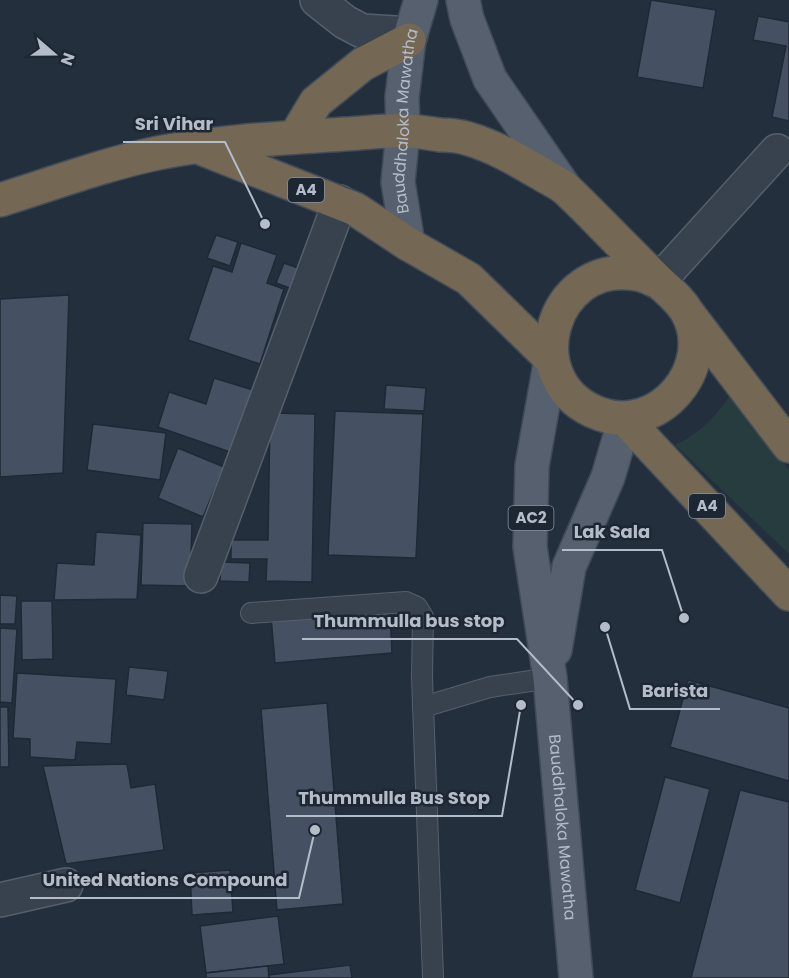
<svg xmlns="http://www.w3.org/2000/svg" width="789" height="978" font-family="Poppins,sans-serif">
	<rect width="100%" height="100%" fill="#242f3e"/>
	<path fill="#263c3f" d="M 729,397 L 789,470 L 789,554 L 675,445 C 699,434 714,418 729,397 Z"/>
	<g fill="#455162" stroke="#1f2835" stroke-width="1.5">
		<path d="M 651,0 L 716,10 L 703,88 L 637,77 Z"/>
		<path d="M 758,16 L 789,22 L 789,121 L 772,117 L 786,46 L 753,40 Z"/>
		<path d="M 216,235 L 238,242 L 230,266 L 207,258 Z"/>
		<path d="M 241,243 L 277,255 L 267,283 L 284,289 L 260,364 L 188,340 L 213,266 L 232,272 Z"/>
		<path d="M 284,263 L 312,273 L 303,293 L 276,283 Z"/>
		<path d="M 69,295 L 63,473 L 0,477 L 0,299 Z"/>
		<path d="M 214,378 L 253,390 L 233,453 L 158,427 L 169,392 L 206,404 Z"/>
		<path d="M 386,385 L 426,388 L 424,411 L 384,409 Z"/>
		<path d="M 335,411 L 423,414 L 416,558 L 328,555 Z"/>
		<path d="M 270,413 L 315,414 L 312,582 L 266,581 L 267,559 L 231,559 L 231,540 L 268,540 Z"/>
		<path d="M 93,424 L 166,433 L 160,480 L 87,470 Z"/>
		<path d="M 178,448 L 224,467 L 203,517 L 158,498 Z"/>
		<path d="M 143,523 L 192,524 L 190,586 L 141,585 Z"/>
		<path d="M 96,532 L 141,535 L 137,599 L 54,600 L 57,563 L 94,565 Z"/>
		<path d="M 221,562 L 250,563 L 249,582 L 220,581 Z"/>
		<path d="M 0,595 L 17,596 L 15,624 L 0,624 Z"/>
		<path d="M 21,601 L 52,601 L 53,659 L 22,660 Z"/>
		<path d="M 390,610 L 392,653 L 275,663 L 271,617 Z"/>
		<path d="M 0,628 L 17,629 L 12,703 L 0,702 Z"/>
		<path d="M 129,667 L 168,671 L 164,700 L 126,695 Z"/>
		<path d="M 17,673 L 116,679 L 111,744 L 77,742 L 75,760 L 30,757 L 30,739 L 13,738 Z"/>
		<path d="M 688,680 L 789,708 L 789,781 L 670,747 Z"/>
		<path d="M 327,703 L 343,904 L 277,910 L 261,709 Z"/>
		<path d="M 0,707 L 8,707 L 9,767 L 0,767 Z"/>
		<path d="M 127,764 L 131,788 L 155,784 L 164,850 L 66,864 L 43,766 Z"/>
		<path d="M 665,777 L 710,789 L 680,903 L 635,890 Z"/>
		<path d="M 740,790 L 789,802 L 789,978 L 691,978 Z"/>
		<path d="M 230,870 L 233,912 L 192,915 L 190,873 Z"/>
		<path d="M 278,916 L 284,964 L 206,973 L 200,926 Z"/>
		<path d="M 350,965 L 352,978 L 269,978 L 269,975 Z"/>
		<path d="M 268,966 L 269,978 L 206,978 L 206,973 Z"/>
	</g>
	<g fill="none" stroke-linecap="round" stroke-linejoin="round">
		<defs>
			<g id="lane">
				<path d="M 251,613 L 406,602 L 417,607 L 423,617 L 422,677 L 433,978"/>
				<path d="M 423,707 L 490,687 L 550,678"/>
			</g>
			<g id="street">
				<path d="M 317,0 L 345,22 L 362,31 L 411,34"/>
				<path d="M 658,282 L 777,151"/>
				<path d="M 201,576 L 340,202"/>
				<path d="M 0,900 L 66,885"/>
			</g>
			<g id="primary">
				<path d="M 463,0 L 467,19 L 490,79 L 565,188"/>
				<path id="s1" d="M 408,244 L 398,182 L 403,131 L 402,97 L 409,40 L 421,0"/>
				<path id="s2" d="M 551,359 L 532,466 L 530,547 L 550,678 L 576,978"/>
				<path d="M 555,650 L 569,567 L 608,477 L 625,419"/>
			</g>
			<g id="highway">
				<path d="M 295,137 L 316,102 L 363,64 L 409,40"/>
				<path d="M 203,149 L 355,209 L 408,244 L 469,279 L 551,359"/>
				<path d="M 0,200 C 52,184 105,164 158,153 C 218,141 285,138 346,134 C 365,133 386,130 405,131 C 417,131 428,133 440,135 C 450,135 460,136 469,139 C 496,147 519,161 543,175 C 551,180 561,184 568,191 C 585,207 601,224 618,241 C 630,253 643,266 655,278 C 667,290 679,298 687,312 C 717,367 659,435 600,414 C 516,384 550,259 636,274 C 644,275 651,279 658,282"/>
				<path d="M 690,316 L 789,446"/>
				<path d="M 625,419 L 789,594"/>
			</g>
		</defs>
		<use href="#lane" stroke="#565f6c" stroke-width="22"/>
		<use href="#street" stroke="#565f6c" stroke-width="36"/>
		<use href="#primary" stroke="#414a57" stroke-width="36"/>
		<use href="#highway" stroke="#434c59" stroke-width="36"/>
		<use href="#lane" stroke="#38414e" stroke-width="20"/>
		<use href="#street" stroke="#38414e" stroke-width="33"/>
		<use href="#primary" stroke="#56606e" stroke-width="33"/>
		<use href="#highway" stroke="#746855" stroke-width="33"/>
	</g>
	<g text-anchor="middle" stroke-width="5" stroke-linejoin="round" paint-order="stroke">
		<g fill="#1d2633" stroke="#878f9c" stroke-width="1.5">
			<rect x="288" y="178" width="36" height="24" rx="4.5"/>
			<rect x="689" y="494" width="36" height="24" rx="4.5"/>
			<rect x="508.5" y="506" width="45" height="24" rx="4.5"/>
		</g>
		<g font-size="15" font-weight="bold" fill="#b4bcc9">
			<text x="306" y="195">A4</text>
			<text x="707" y="511">A4</text>
			<text x="531" y="523">AC2</text>
		</g>
		<g font-size="16" fill="#b4bcc9" stroke="#1d2633">
			<text dy="6" stroke="none"><textPath href="#s1" startOffset="124">Bauddhaloka Mawatha</textPath></text>
			<text dy="6" stroke="none"><textPath href="#s2" startOffset="472">Bauddhaloka Mawatha</textPath></text>
		</g>
	</g>
	<path fill="none" stroke="#b4bcc9" stroke-width="2" d="M265 224L225 142H123M684 618L662 550H562M578 705L517 639H302M605 627L630 709H720M521 705L502 816H286M315 830L299 898H30"/>
	<g fill="#b4bcc9" stroke="#1d2633" stroke-width="2">
		<circle cx="265" cy="224" r="6"/>
		<circle cx="684" cy="618" r="6"/>
		<circle cx="578" cy="705" r="6"/>
		<circle cx="605" cy="627" r="6"/>
		<circle cx="521" cy="705" r="6"/>
		<circle cx="315" cy="830" r="6"/>
	</g>
	<g font-size="18" text-anchor="middle" font-weight="bold" fill="#b4bcc9" stroke="#1d2633" stroke-width="5" stroke-linejoin="round" paint-order="stroke">
		<text x="174" y="130">Sri Vihar</text>
		<text x="612" y="538">Lak Sala</text>
		<text x="409" y="627">Thummulla bus stop</text>
		<text x="675" y="697">Barista</text>
		<text x="394" y="804">Thummulla Bus Stop</text>
		<text x="165" y="886">United Nations Compound</text>
	</g>
	<g transform="translate(54 54) rotate(110)" stroke="#1d2633" stroke-width="4.5" paint-order="stroke">
	<path d="M0-4.5L10 22L0 15L-10 22Z" fill="#b4bcc9"/>
	<text y="-9" font-size="16" font-weight="bold" text-anchor="middle" fill="#b4bcc9">N</text>
	</g>
</svg>
